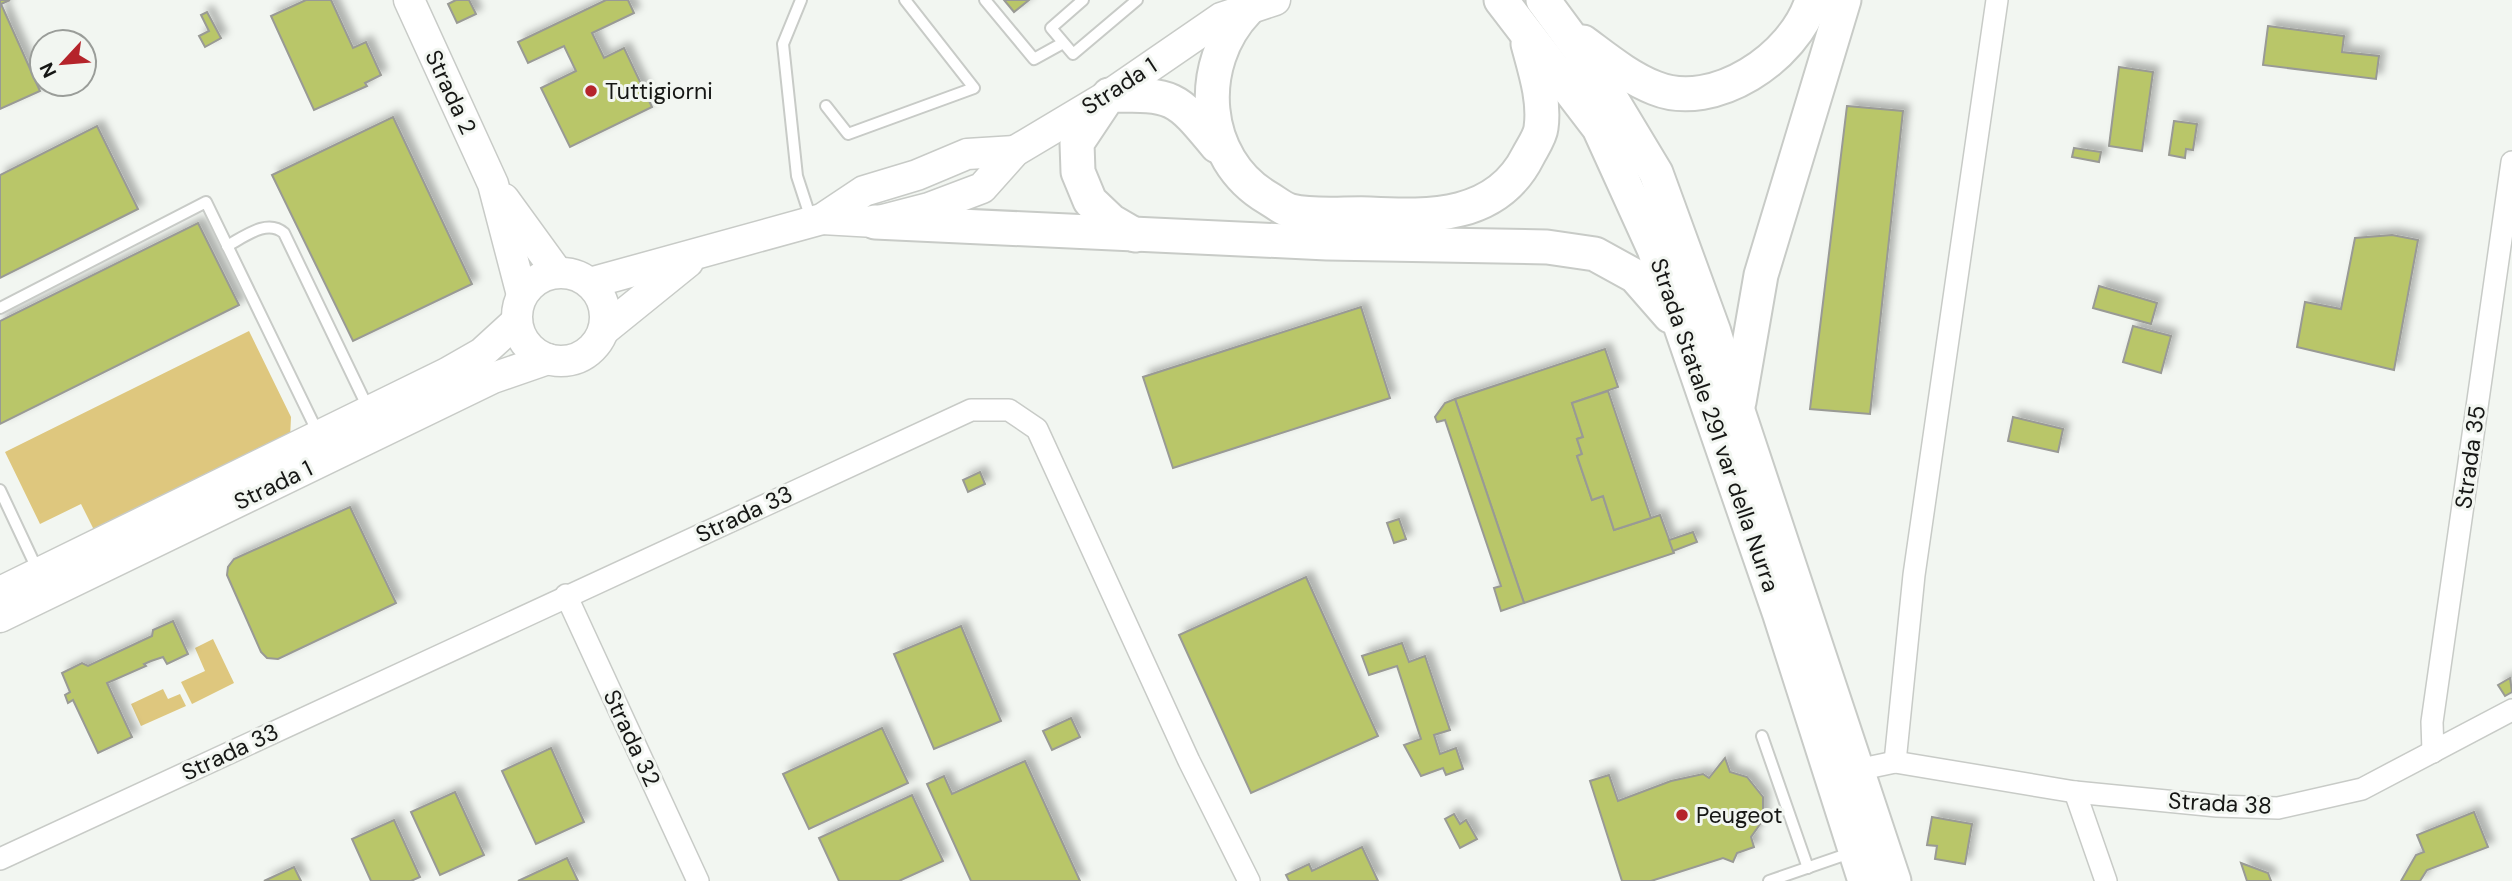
<svg xmlns="http://www.w3.org/2000/svg" width="2512" height="881" font-family="'DM Sans',sans-serif">
	<defs>
		<filter id="shadow"><feDropShadow dx="6" dy="-6" stdDeviation="3.5" flood-color="#0004"/></filter>
	</defs>
	<rect width="100%" height="100%" fill="#f2f6f1"/>
	<g fill="#dec77e">
		<path d="M 249,331 L 291,417 L 290,439 L 96,534 L 81,504 L 40,524 L 5,452 Z"/>
		<path d="M 213,639 L 234,683 L 192,704 L 181,682 L 205,671 L 195,648 Z"/>
		<path d="M 163,689 L 168,699 L 180,694 L 186,706 L 141,726 L 131,704 Z"/>
	</g>
	<g fill="#b9c669" stroke="#999a95" stroke-width="2" filter="url(#shadow)">
		<path d="M 0,0 L 10,0 L 1,4 L 40,91 L 0,109 Z"/>
		<path d="M 306,0 L 331,0 L 353,48 L 366,42 L 381,75 L 365,83 L 367,86 L 314,110 L 271,16 Z"/>
		<path d="M 456,0 L 469,0 L 476,14 L 457,23 L 448,4 Z"/>
		<path d="M 606,0 L 628,0 L 634,13 L 592,33 L 604,58 L 624,48 L 652,107 L 570,147 L 541,88 L 576,71 L 564,46 L 528,63 L 518,42 Z"/>
		<path d="M 1004,0 L 1029,0 L 1014,12 Z"/>
		<path d="M 207,12 L 221,38 L 205,47 L 199,36 L 209,31 L 201,15 Z"/>
		<path d="M 2268,26 L 2344,36 L 2342,52 L 2379,56 L 2376,79 L 2263,65 Z"/>
		<path d="M 2119,67 L 2153,72 L 2142,151 L 2109,146 Z"/>
		<path d="M 1847,106 L 1903,111 L 1870,414 L 1810,409 Z"/>
		<path d="M 393,117 L 472,284 L 353,341 L 272,175 Z"/>
		<path d="M 2174,121 L 2197,124 L 2193,150 L 2186,149 L 2185,158 L 2169,155 Z"/>
		<path d="M 97,126 L 138,209 L 0,278 L 0,175 Z"/>
		<path d="M 2074,148 L 2101,152 L 2099,162 L 2072,157 Z"/>
		<path d="M 198,223 L 239,305 L 0,424 L 0,321 Z"/>
		<path d="M 2392,235 L 2418,240 L 2394,370 L 2297,347 L 2305,302 L 2341,309 L 2355,238 Z"/>
		<path d="M 2099,286 L 2157,303 L 2151,324 L 2093,308 Z"/>
		<path d="M 1361,307 L 1390,398 L 1173,468 L 1143,377 Z"/>
		<path d="M 2133,326 L 2171,336 L 2161,373 L 2123,362 Z"/>
		<path d="M 1605,349 L 1618,387 L 1572,403 L 1583,437 L 1577,439 L 1582,454 L 1577,456 L 1592,500 L 1603,496 L 1614,530 L 1660,515 L 1674,553 L 1524,603 L 1455,399 Z"/>
		<path d="M 1608,391 L 1651,518 L 1614,530 L 1603,496 L 1592,500 L 1577,456 L 1582,454 L 1577,439 L 1583,437 L 1572,403 Z"/>
		<path d="M 1455,399 L 1524,603 L 1501,611 L 1494,588 L 1501,586 L 1445,420 L 1437,422 L 1435,417 L 1445,403 Z"/>
		<path d="M 2013,417 L 2063,429 L 2058,452 L 2008,441 Z"/>
		<path d="M 980,472 L 985,484 L 968,492 L 963,480 Z"/>
		<path d="M 350,507 L 396,603 L 278,659 L 267,658 L 261,652 L 227,575 L 228,567 L 234,559 Z"/>
		<path d="M 1399,519 L 1406,539 L 1394,543 L 1387,523 Z"/>
		<path d="M 1693,532 L 1697,542 L 1673,551 L 1669,540 Z"/>
		<path d="M 1306,577 L 1378,736 L 1251,793 L 1179,635 Z"/>
		<path d="M 173,621 L 188,654 L 167,664 L 163,657 L 151,661 L 144,664 L 146,666 L 107,683 L 132,737 L 98,753 L 73,700 L 68,703 L 65,695 L 70,692 L 62,673 L 82,663 L 88,666 L 152,636 L 153,630 Z"/>
		<path d="M 961,626 L 1001,721 L 934,749 L 894,654 Z"/>
		<path d="M 1402,643 L 1409,662 L 1425,656 L 1450,730 L 1434,735 L 1440,754 L 1456,748 L 1463,769 L 1446,775 L 1443,768 L 1421,776 L 1404,745 L 1421,739 L 1397,666 L 1369,675 L 1362,656 Z"/>
		<path d="M 2510,678 L 2512,692 L 2505,696 L 2498,685 Z"/>
		<path d="M 1071,718 L 1080,737 L 1052,750 L 1043,731 Z"/>
		<path d="M 882,728 L 908,783 L 809,829 L 783,774 Z"/>
		<path d="M 551,748 L 584,822 L 536,844 L 502,771 Z"/>
		<path d="M 1725,758 L 1730,772 L 1747,777 L 1763,797 L 1763,820 L 1751,837 L 1754,847 L 1737,853 L 1733,862 L 1723,858 L 1651,881 L 1622,881 L 1590,781 L 1609,775 L 1618,801 L 1671,781 L 1703,774 L 1709,778 Z"/>
		<path d="M 1025,761 L 1080,881 L 971,881 L 927,784 L 944,776 L 952,794 Z"/>
		<path d="M 455,792 L 484,855 L 440,875 L 411,812 Z"/>
		<path d="M 912,795 L 943,861 L 899,881 L 839,881 L 819,838 Z"/>
		<path d="M 2474,812 L 2488,847 L 2427,870 L 2420,881 L 2401,881 L 2416,855 L 2424,852 L 2417,835 Z"/>
		<path d="M 1454,814 L 1460,824 L 1466,820 L 1477,839 L 1460,848 L 1445,819 Z"/>
		<path d="M 1932,817 L 1972,824 L 1965,864 L 1935,859 L 1937,846 L 1927,845 Z"/>
		<path d="M 394,820 L 420,877 L 411,881 L 371,881 L 352,839 Z"/>
		<path d="M 1362,847 L 1378,881 L 1289,881 L 1286,875 L 1309,864 L 1312,871 Z"/>
		<path d="M 567,858 L 578,881 L 518,881 Z"/>
		<path d="M 2241,863 L 2268,873 L 2271,881 L 2247,881 Z"/>
		<path d="M 294,867 L 301,881 L 264,881 Z"/>
	</g>
	<g fill="none" stroke-linecap="round" stroke-linejoin="round">
		<defs>
			<g id="lane">
				<path d="M 801,0 L 783,44 L 797,176 L 811,219"/>
				<path d="M 985,0 L 1034,59 L 1063,43"/>
				<path d="M 1083,0 L 1051,28 L 1073,54 L 1137,0"/>
				<path d="M 826,106 L 848,134 L 974,88 L 905,0"/>
				<path d="M 227,246 C 244,237 267,218 284,233 L 369,410"/>
				<path d="M 0,308 L 206,202 L 319,435"/>
				<path d="M 0,490 L 38,571"/>
				<path d="M 1762,736 L 1808,868"/>
				<path d="M 1769,881 L 1853,852"/>
			</g>
			<g id="street">
				<path d="M 566,595 L 698,881"/>
				<path d="M 2433,752 L 2432,722 L 2512,162"/>
				<path d="M 1895,762 L 1914,575 L 1997,0"/>
				<path d="M 1857,770 L 1895,762 L 2075,792 L 2217,806 L 2278,808 L 2362,789 L 2512,710"/>
				<path d="M 2075,792 L 2106,881"/>
				<path d="M 0,859 L 971,410 L 1009,410 L 1037,429 L 1189,761 L 1249,881"/>
			</g>
			<g id="secondary">
				<path d="M 409,0 L 493,184 L 522,295"/>
				<path d="M 504,199 L 557,272"/>
				<path d="M 822,219 L 875,222 L 929,208 L 982,188 L 1015,151 L 1109,95 L 1221,18 L 1275,0"/>
				<circle cx="561" cy="317" r="44"/>
				<path d="M 590,283 L 822,219 L 864,191 L 917,175 L 967,154 L 1015,151"/>
				<path d="M 604,330 L 688,262"/>
				<path d="M 0,592 L 447,373 L 482,353 L 517,321"/>
				<path d="M 0,617 L 493,378 L 548,359"/>
			</g>
			<g id="primary">
				<path d="M 1501,0 L 1599,128 L 1654,249 L 1780,615 L 1865,881"/>
				<path d="M 1543,0 L 1591,65 L 1656,173 L 1714,332 L 1738,411 L 1894,881"/>
				<path d="M 1247,10 C 1195,64 1201,159 1268,198 C 1275,202 1283,209 1291,211 C 1314,217 1346,213 1370,214 C 1430,217 1497,218 1528,156 C 1532,148 1540,137 1541,128 C 1545,100 1535,70 1528,44"/>
				<path d="M 1583,42 C 1606,59 1629,78 1655,88 C 1714,112 1795,57 1812,0"/>
				<path d="M 875,222 L 1327,243 L 1547,247 L 1595,254 L 1635,276 L 1670,316"/>
				<path d="M 1135,235 L 1111,221 L 1090,201 L 1078,172 L 1077,143 L 1109,95 C 1174,95 1175,95 1217,146"/>
				<path d="M 1739,402 L 1761,275 L 1844,0"/>
			</g>
		</defs>
		<use href="#lane" stroke="#c8cbc7" stroke-width="14"/>
		<use href="#street" stroke="#c8cbc7" stroke-width="24"/>
		<use href="#secondary" stroke="#c8cbc7" stroke-width="33"/>
		<use href="#primary" stroke="#c8cbc7" stroke-width="37"/>
		<use href="#lane" stroke="#fff" stroke-width="10"/>
		<use href="#street" stroke="#fff" stroke-width="21"/>
		<use href="#secondary" stroke="#fff" stroke-width="30"/>
		<use href="#primary" stroke="#fff" stroke-width="33"/>
	</g>
	<g fill="#b5242b" stroke="#f2f6f1" stroke-width="2.5">
		<circle cx="591" cy="91" r="7"/>
		<circle cx="1682" cy="815" r="7"/>
	</g>
	<g text-anchor="middle" stroke-width="6" stroke-linejoin="round" paint-order="stroke">
		<g font-size="23" fill="#161715" stroke="#f2f6f1">
			<text transform="translate(1119 86) rotate(-33)" y="8">Strada 1</text>
			<text transform="translate(451 92) rotate(65)" y="8">Strada 2</text>
			<text transform="translate(1715 425) rotate(71)" y="8">Strada Statale 291 var della Nurra</text>
			<text transform="translate(2470 457) rotate(-82)" y="8">Strada 35</text>
			<text transform="translate(273 485) rotate(-26)" y="8">Strada 1</text>
			<text transform="translate(744 514) rotate(-25)" y="8">Strada 33</text>
			<text transform="translate(632 738) rotate(65)" y="8">Strada 32</text>
			<text transform="translate(230 752) rotate(-25)" y="8">Strada 33</text>
			<text transform="translate(2220 803) rotate(3)" y="8">Strada 38</text>
		</g>
		<g font-size="23" fill="#161715" stroke="#f2f6f1" text-anchor="start">
			<text x="605" y="99">Tuttigiorni</text>
			<text x="1696" y="823">Peugeot</text>
		</g>
	</g>
	<g transform="translate(63 63) rotate(244)"><circle r="33" fill="#f2f6f1" stroke="#9a9d99" stroke-width="2"/>
	<path d="M0-5L12 26L0 18L-12 26Z" fill="#b5242b"/>
	<text y="-10" font-size="19" font-weight="bold" text-anchor="middle" fill="#161715">N</text>
	</g>
</svg>
